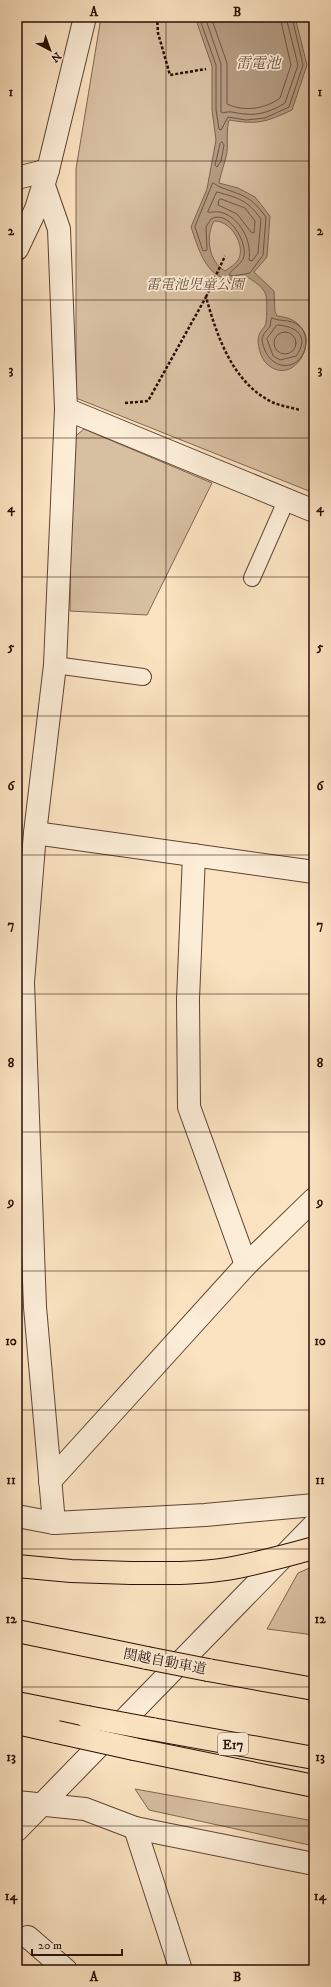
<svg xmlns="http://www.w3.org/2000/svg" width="331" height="1987" font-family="'IM FELL DW Pica','Noto Serif JP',serif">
	<rect width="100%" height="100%" fill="#fbe3c1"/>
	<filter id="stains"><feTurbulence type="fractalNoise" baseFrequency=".005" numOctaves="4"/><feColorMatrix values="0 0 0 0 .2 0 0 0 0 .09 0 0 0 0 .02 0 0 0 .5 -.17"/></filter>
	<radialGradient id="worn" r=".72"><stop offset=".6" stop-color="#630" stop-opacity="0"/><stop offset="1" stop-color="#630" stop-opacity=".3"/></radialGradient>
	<g fill="#d7bfa1" stroke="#806652">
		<path d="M 101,17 L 314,17 L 314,493 L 76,398 L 76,169 Z"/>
		<path d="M 84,429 L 212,483 L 147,615 L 70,611 L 72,439 Z"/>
		<path d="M 314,1566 L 314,1635 L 267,1629 L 298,1573 Z"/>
		<path d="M 135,1789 L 314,1821 L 314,1846 L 149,1810 Z"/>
	</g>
	<path fill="#b49b81" stroke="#7d634f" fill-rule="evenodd" d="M 195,17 L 295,17 L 307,65 L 292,110 C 266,122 258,125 229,120 C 226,131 228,141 227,152 C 225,163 221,172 219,183 L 238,188 L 255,197 L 270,216 L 267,257 L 254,272 L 274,291 L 275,312 L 277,316 C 331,321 298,392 267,364 C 261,359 256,343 259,335 C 260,331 266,327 266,322 C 267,318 267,299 266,295 C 263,286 253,281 246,276 C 242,278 236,281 231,280 C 205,277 198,247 191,227 L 207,189 L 216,140 L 212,110 L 212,66 ZM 214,221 C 229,220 243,241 240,255 C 239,262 231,267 225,271 C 209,262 205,237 214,221 Z"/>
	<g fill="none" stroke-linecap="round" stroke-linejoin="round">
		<g stroke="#6f5442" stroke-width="1">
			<path d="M 199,17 L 216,65 L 216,110 L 219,129 L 221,130 L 228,117 L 246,120 L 265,118 L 289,107 L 303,65 L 292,17"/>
			<path d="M 205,17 L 221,64 L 221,112 L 223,113 C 231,110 237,114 245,114 C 259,116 274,110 285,103 L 298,65 L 286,17"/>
			<path d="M 211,17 L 227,63 L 227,104 C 244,112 265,109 280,98 L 291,65 L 280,17"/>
			<path d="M 222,142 L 224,145 L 221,161 L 217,167 L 215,165 L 220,144 Z"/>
			<path d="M 213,183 C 216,184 217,186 220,187 C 246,197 249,195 266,217 L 263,255 L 250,273 L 233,276 L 229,275 C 232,268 242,265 244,256 C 247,241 228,209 211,219 L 206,227 L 207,250 L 203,251 L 195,227 Z"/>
			<path d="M 217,192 C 239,198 247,200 261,219 L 258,253 L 252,261 L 249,260 C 252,241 240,217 220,212 C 216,211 211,213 208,212 Z"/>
			<path d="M 221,199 L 245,208 L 255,221 L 254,233 L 251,232 L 237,214 L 218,205 L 219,200 Z"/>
			<path d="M 272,318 C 280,322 291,319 298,325 C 304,329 307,336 306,343 C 304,370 273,374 264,348 C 263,344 261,340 263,336 C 264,332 268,330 270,326 C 271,323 270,321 272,318 Z"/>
			<path d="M 277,325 C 297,326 310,337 296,356 L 280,360 L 273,356 L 267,339 Z"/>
			<circle cx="285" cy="343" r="11"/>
		</g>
		<defs>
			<g id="service">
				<path d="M 252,578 L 286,501"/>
				<path d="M 55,665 L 143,677"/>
			</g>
			<g id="minor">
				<path d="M 17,178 L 48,170"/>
				<path d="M 43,183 L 59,229 L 66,409 L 55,665 L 35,833 L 23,982 L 35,1307 L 54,1523"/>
				<path d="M 66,409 L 314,511"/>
				<path d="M 35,833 L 314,872"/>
				<path d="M 194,855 L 188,999 L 189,1107 L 246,1265"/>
				<path d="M 50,1481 L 246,1265 L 314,1199"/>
				<path d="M 17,1516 L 54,1523 L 205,1515 L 314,1505"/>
				<path d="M 17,1802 L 85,1809 L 135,1828 L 314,1864"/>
				<path d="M 135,1828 L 181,1970"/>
				<path d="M 28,1937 L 66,1970"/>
			</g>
			<g id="tertiary">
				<path d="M 17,249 L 36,209 L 48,170 L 85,17"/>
				<path d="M 17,1830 L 314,1525"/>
			</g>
			<g id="motorway">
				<path d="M 17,1566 L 71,1571 L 131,1573"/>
				<path d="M 17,1631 L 147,1658"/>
				<path d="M 208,1670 L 314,1689"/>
				<path d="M 17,1703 L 87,1717"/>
				<path d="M 17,1723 L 57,1732"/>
				<path d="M 152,1729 L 314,1758"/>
				<path d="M 134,1749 L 314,1786"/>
			</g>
		</defs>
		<use href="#service" stroke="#5e4333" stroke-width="18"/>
		<use href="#minor" stroke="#5e4333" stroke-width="24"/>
		<use href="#tertiary" stroke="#5e4333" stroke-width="24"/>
		<use href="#motorway" stroke="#2a0e04" stroke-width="24"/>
		<g stroke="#2a0e04" stroke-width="2.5" stroke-dasharray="3 2" stroke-linecap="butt">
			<path d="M 157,17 L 158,33 L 170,75 L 206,69"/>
			<path d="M 310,17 L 314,30"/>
			<path d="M 206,297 L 225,256"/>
			<path d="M 125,403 L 148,401 L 206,297 C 217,336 232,381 270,401 C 279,406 290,407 300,410"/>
		</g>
		<use href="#service" stroke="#fcedd7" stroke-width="16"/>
		<use href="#minor" stroke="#fcedd7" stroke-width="22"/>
		<use href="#tertiary" stroke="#fcedd7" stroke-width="22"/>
		<use href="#motorway" stroke="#fbe3c1" stroke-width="22"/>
		<defs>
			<g id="motorway-bridge">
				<path d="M 131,1573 C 163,1573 195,1574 227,1569 C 256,1564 285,1556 314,1548"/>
				<path d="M 147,1658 L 208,1670"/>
				<path d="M 87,1717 L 152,1729"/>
				<path d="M 57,1732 L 134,1749"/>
			</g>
		</defs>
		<use href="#motorway-bridge" stroke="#2a0e04" stroke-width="24" stroke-linecap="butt"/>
		<use href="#motorway-bridge" stroke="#fbe3c1" stroke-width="22"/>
	</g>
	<path fill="none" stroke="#2a0e04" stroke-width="1" stroke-opacity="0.55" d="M 166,17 L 166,1970M 17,161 L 314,161M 17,300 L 314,300M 17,438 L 314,438M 17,577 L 314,577M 17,716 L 314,716M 17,855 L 314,855M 17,994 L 314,994M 17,1132 L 314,1132M 17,1271 L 314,1271M 17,1410 L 314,1410M 17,1549 L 314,1549M 17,1687 L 314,1687M 17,1826 L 314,1826"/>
	<g text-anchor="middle" stroke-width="3.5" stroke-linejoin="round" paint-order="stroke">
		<rect fill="#fcedd7" stroke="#695143" stroke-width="1" x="218" y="1733" width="30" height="22" rx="3"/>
		<g font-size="13" font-weight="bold" fill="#2a0e04">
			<text x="233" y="1749">E17</text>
		</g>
		<g font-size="14" font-style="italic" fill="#674c3b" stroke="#fcedd7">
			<text x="195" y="289">雷電池児童公園</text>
		</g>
		<g font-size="14" fill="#2a0e04" stroke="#fcedd7">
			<text transform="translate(165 1661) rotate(11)" y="5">関越自動車道</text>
		</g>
		<g font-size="15" font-style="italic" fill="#684d3c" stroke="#fcedd7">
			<text x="258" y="68">雷電池</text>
		</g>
	</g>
	<rect width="331" height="1987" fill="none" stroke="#fbe3c1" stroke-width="44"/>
	<g transform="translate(50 50) rotate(139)" stroke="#fcedd7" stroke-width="3" paint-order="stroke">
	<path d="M0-3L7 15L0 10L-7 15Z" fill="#2a0e04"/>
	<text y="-6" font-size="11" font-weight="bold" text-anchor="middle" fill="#2a0e04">N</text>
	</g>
	<path d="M32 1949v6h90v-6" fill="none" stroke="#2a0e04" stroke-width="2"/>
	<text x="38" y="1949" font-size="12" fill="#2a0e04" stroke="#fcedd7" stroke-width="3" paint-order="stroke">20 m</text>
	<rect x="22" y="22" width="287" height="1943" fill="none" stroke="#2a0e04" stroke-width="1.5"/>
	<g font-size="13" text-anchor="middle" font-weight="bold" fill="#2a0e04">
		<text x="94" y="16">A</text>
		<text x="237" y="16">B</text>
		<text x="11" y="96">1</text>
		<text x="320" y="96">1</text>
		<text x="11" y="235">2</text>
		<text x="320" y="235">2</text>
		<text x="11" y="374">3</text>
		<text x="320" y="374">3</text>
		<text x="11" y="512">4</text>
		<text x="320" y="512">4</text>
		<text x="11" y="651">5</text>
		<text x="320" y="651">5</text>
		<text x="11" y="790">6</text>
		<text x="320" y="790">6</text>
		<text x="11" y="929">7</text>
		<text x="320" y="929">7</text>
		<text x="11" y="1067">8</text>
		<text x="320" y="1067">8</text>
		<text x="11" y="1206">9</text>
		<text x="320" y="1206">9</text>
		<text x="11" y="1345">10</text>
		<text x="320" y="1345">10</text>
		<text x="11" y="1484">11</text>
		<text x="320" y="1484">11</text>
		<text x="11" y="1623">12</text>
		<text x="320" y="1623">12</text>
		<text x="11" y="1761">13</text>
		<text x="320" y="1761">13</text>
		<text x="11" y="1900">14</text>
		<text x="320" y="1900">14</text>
		<text x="94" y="1981">A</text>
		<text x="237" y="1981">B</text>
	</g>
	<rect width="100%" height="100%" filter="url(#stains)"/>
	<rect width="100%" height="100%" fill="url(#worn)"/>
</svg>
